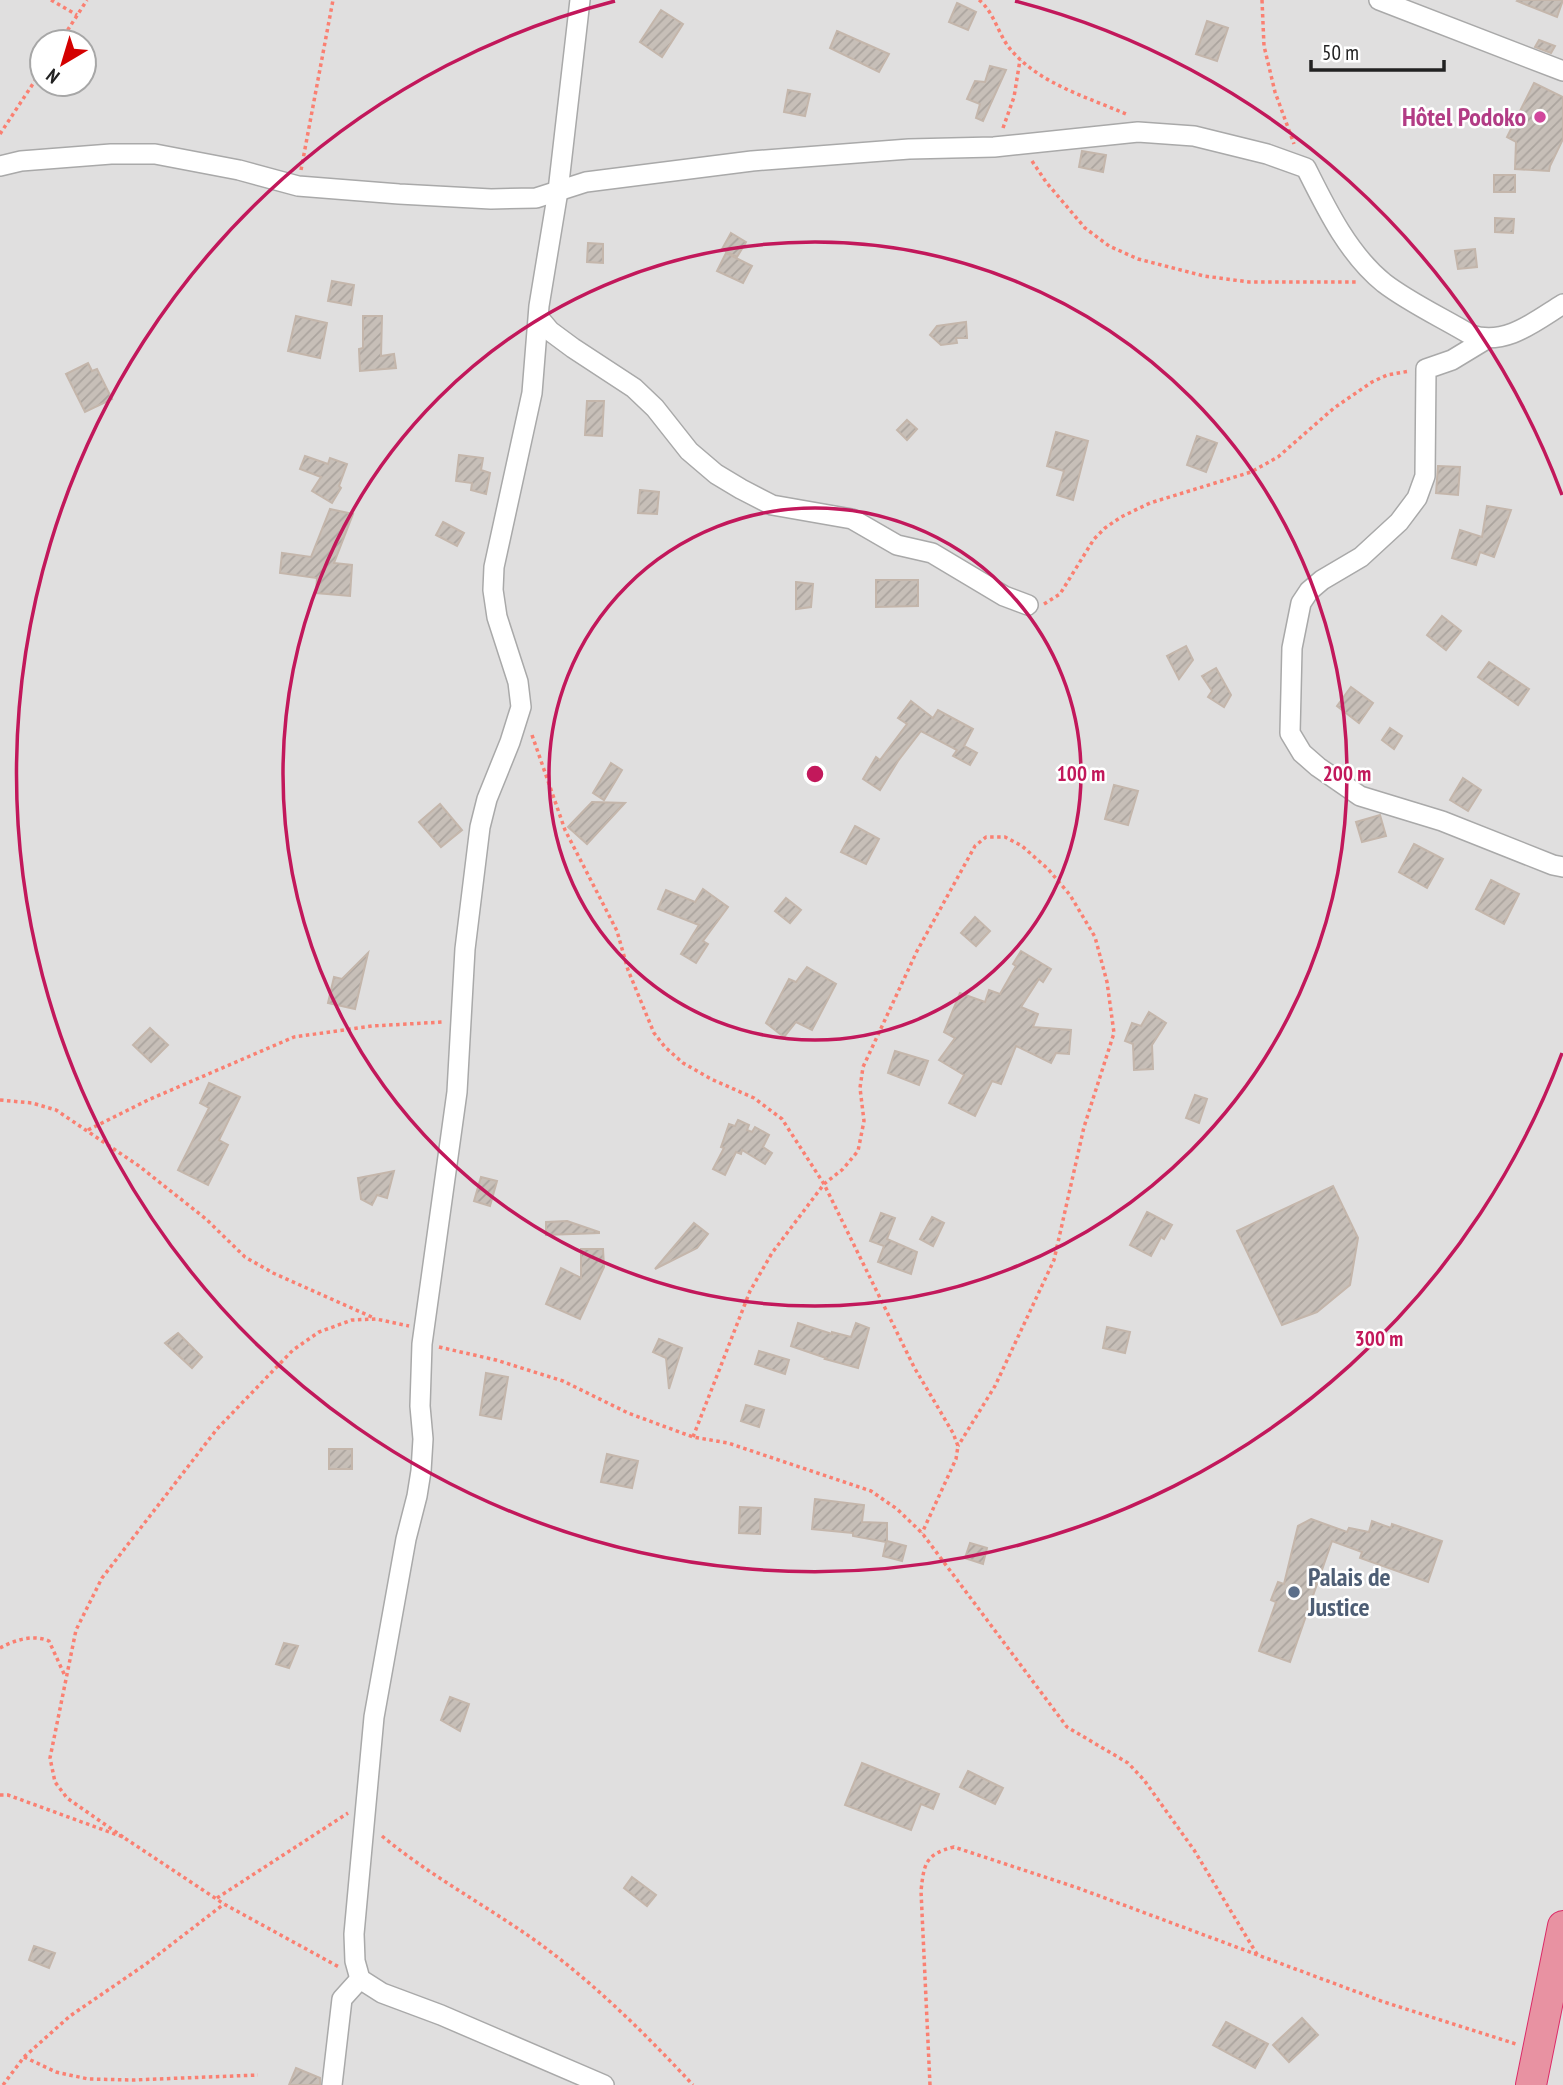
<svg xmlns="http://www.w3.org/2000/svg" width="1563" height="2085" font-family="'PT Sans Narrow',sans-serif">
	<defs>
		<pattern id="building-hatch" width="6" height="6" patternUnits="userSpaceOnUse" patternTransform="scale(1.75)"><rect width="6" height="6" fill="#c7bfb8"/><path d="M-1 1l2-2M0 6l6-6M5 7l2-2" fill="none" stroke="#aba49e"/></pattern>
	</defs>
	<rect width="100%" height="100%" fill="#f2efe9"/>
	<path fill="#e0dfdf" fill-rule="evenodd" d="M 0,0 L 1563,0 L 1563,2085 L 0,2085 ZM 42,42 L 84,42 L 84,84 L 42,84 Z"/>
	<g fill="url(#building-hatch)" stroke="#c4b6ab" stroke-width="2">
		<path d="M 1563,0 L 1557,17 L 1517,1 L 1518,0 Z"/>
		<path d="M 957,3 L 976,12 L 968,30 L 949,22 Z"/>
		<path d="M 661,10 L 683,24 L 662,57 L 640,42 Z"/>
		<path d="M 1207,21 L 1228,28 L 1217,61 L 1196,54 Z"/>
		<path d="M 837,31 L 889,54 L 879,72 L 830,48 Z"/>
		<path d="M 1539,40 L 1555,46 L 1551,53 L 1535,47 Z"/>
		<path d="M 990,66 L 1006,70 L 983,121 L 976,118 L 980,104 L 967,99 L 975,81 L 985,82 Z"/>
		<path d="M 1534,83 L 1563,97 L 1563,139 L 1550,166 L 1549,171 L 1515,169 L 1516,142 L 1507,137 Z"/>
		<path d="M 788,90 L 810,94 L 805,116 L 784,112 Z"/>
		<path d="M 1082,151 L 1106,155 L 1103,172 L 1079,167 Z"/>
		<rect x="1494" y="175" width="21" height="17"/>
		<path d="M 1495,218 L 1514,219 L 1513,233 L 1495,232 Z"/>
		<path d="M 731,233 L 746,242 L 737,257 L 722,249 Z"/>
		<path d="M 588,243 L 603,244 L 603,263 L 587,262 Z"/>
		<path d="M 1475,249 L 1477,267 L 1458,269 L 1455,251 Z"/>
		<path d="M 726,253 L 752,266 L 743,283 L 717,271 Z"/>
		<path d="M 332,281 L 354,285 L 351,305 L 328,301 Z"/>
		<path d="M 296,316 L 327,323 L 320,358 L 288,351 Z"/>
		<path d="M 363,316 L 382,316 L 381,356 L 394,354 L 396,368 L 360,371 L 359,349 L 363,348 Z"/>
		<path d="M 966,322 L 967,338 L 956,338 L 957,343 L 941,345 L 930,335 L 937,326 Z"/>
		<path d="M 88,363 L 92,371 L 97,369 L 112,399 L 85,412 L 66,374 Z"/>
		<path d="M 587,401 L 604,401 L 602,436 L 585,435 Z"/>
		<path d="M 907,420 L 917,429 L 907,440 L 897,430 Z"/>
		<path d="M 1056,432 L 1088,441 L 1073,500 L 1057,495 L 1064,471 L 1047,466 Z"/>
		<path d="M 1197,436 L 1217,443 L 1206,472 L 1187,465 Z"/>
		<path d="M 459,455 L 483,458 L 481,470 L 490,473 L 486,494 L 471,490 L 472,483 L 456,481 Z"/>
		<path d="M 305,456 L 328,464 L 330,458 L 347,464 L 339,486 L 341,488 L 332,503 L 312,491 L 321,477 L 300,469 Z"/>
		<path d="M 1438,466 L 1460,467 L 1458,495 L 1436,493 Z"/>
		<path d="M 640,490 L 659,492 L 657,514 L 638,513 Z"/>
		<path d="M 1487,506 L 1511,510 L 1494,557 L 1480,552 L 1476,565 L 1452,558 L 1460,530 L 1482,537 Z"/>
		<path d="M 330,509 L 353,514 L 334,563 L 352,565 L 350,596 L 316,593 L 317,578 L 280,573 L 282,553 L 311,557 Z"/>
		<path d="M 443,522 L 464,533 L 457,546 L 436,535 Z"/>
		<path d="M 876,580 L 918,580 L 918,606 L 876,607 Z"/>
		<path d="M 796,582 L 813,584 L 811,607 L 796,609 Z"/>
		<path d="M 1442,616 L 1461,631 L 1446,650 L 1427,635 Z"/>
		<path d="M 1186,646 L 1193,660 L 1179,679 L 1167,656 Z"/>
		<path d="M 1489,662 L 1529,689 L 1518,705 L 1478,677 Z"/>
		<path d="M 1216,668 L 1231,695 L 1224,707 L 1208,697 L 1212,691 L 1202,676 Z"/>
		<path d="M 1351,687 L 1373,703 L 1359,723 L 1337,706 Z"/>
		<path d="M 911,701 L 933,718 L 938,710 L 973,729 L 964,746 L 977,753 L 970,765 L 953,756 L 957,750 L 921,731 L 898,761 L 880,790 L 863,779 L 876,757 L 880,760 L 907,724 L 898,718 Z"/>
		<path d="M 1390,728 L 1402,736 L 1394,749 L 1382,740 Z"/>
		<path d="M 611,763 L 622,770 L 604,800 L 593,793 Z"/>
		<path d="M 1463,778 L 1481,790 L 1468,811 L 1450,800 Z"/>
		<path d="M 1114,785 L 1138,791 L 1128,825 L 1105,819 Z"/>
		<path d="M 592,802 L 625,803 L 587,844 L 568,827 Z"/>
		<path d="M 440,804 L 462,830 L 441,847 L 419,822 Z"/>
		<path d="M 1380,815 L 1386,836 L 1362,842 L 1356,822 Z"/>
		<path d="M 855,826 L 879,839 L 866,864 L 841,852 Z"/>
		<path d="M 1414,844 L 1443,859 L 1427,888 L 1399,872 Z"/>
		<path d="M 1491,880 L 1519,894 L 1504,924 L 1476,909 Z"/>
		<path d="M 703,889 L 728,907 L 703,941 L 708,944 L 696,963 L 681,954 L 699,925 L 658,909 L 666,890 L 695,902 Z"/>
		<path d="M 786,898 L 801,910 L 790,923 L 775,911 Z"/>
		<path d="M 975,917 L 990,931 L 976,946 L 961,933 Z"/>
		<path d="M 1021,951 L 1051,969 L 1043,982 L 1039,979 L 1021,1007 L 1038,1014 L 1033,1027 L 1071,1030 L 1069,1054 L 1056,1053 L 1051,1063 L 1016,1046 L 1001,1084 L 992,1081 L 975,1116 L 949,1103 L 964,1075 L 939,1060 L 955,1038 L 944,1032 L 960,993 L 985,1002 L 989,990 L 1000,994 L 1016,966 L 1013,964 Z"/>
		<path d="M 368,953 L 355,1009 L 328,1003 L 334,977 L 342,979 Z"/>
		<path d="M 807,967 L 836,984 L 812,1030 L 796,1022 L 784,1037 L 766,1023 L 789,979 L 796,982 Z"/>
		<path d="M 1149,1012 L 1166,1023 L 1152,1045 L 1153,1069 L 1134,1070 L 1133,1044 L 1125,1041 L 1132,1023 L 1141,1026 Z"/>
		<path d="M 150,1028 L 168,1045 L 151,1062 L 133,1045 Z"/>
		<path d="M 895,1051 L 928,1061 L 919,1085 L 888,1073 Z"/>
		<path d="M 209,1083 L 240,1097 L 219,1140 L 228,1145 L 208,1185 L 178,1170 L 209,1108 L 200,1103 Z"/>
		<path d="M 1195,1095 L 1207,1099 L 1199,1123 L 1186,1118 Z"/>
		<path d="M 738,1120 L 749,1125 L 747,1130 L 752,1132 L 755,1127 L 769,1135 L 763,1147 L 772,1153 L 765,1164 L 742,1150 L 741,1154 L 736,1152 L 725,1175 L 713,1169 L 724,1148 L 721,1147 L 729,1124 L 735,1126 Z"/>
		<path d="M 394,1171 L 387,1198 L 377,1195 L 372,1205 L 361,1199 L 358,1178 Z"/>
		<path d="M 481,1177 L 497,1181 L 490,1206 L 474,1201 Z"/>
		<path d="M 1333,1186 L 1358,1238 L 1350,1285 L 1317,1312 L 1282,1325 L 1237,1231 Z"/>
		<path d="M 1147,1212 L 1172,1225 L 1164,1239 L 1161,1237 L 1151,1256 L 1130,1245 Z"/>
		<path d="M 881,1213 L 895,1218 L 887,1239 L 917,1252 L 911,1274 L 878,1262 L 884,1246 L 870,1241 Z"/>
		<path d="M 932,1217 L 944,1223 L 933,1246 L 920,1239 Z"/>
		<path d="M 567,1221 L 599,1232 L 599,1233 L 546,1235 L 546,1222 Z"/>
		<path d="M 694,1223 L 708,1234 L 697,1248 L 655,1269 Z"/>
		<path d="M 581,1249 L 603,1249 L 604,1267 L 580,1319 L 546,1304 L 561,1268 L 581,1278 Z"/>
		<path d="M 798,1323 L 832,1334 L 832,1332 L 851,1337 L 856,1323 L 869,1328 L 858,1368 L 825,1359 L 826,1358 L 791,1346 Z"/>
		<path d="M 1107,1327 L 1130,1332 L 1125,1353 L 1103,1348 Z"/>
		<path d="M 178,1333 L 202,1357 L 192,1368 L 165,1343 Z"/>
		<path d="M 659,1339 L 682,1348 L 669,1389 L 666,1358 L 653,1352 Z"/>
		<path d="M 759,1351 L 789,1360 L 785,1374 L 755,1364 Z"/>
		<path d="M 486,1373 L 508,1377 L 501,1419 L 480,1415 Z"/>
		<path d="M 746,1405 L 764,1410 L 759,1427 L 741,1421 Z"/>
		<rect x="329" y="1449" width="23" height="20"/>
		<path d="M 607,1454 L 638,1461 L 632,1488 L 601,1482 Z"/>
		<path d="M 815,1499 L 864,1505 L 862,1522 L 887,1523 L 887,1541 L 906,1546 L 902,1561 L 883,1556 L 886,1542 L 853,1536 L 853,1533 L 812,1529 Z"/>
		<path d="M 740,1507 L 761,1508 L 760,1534 L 739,1533 Z"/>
		<path d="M 1311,1519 L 1347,1532 L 1349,1528 L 1369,1532 L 1372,1521 L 1391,1528 L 1392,1524 L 1442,1541 L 1428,1582 L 1360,1558 L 1362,1552 L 1332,1541 L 1290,1662 L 1259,1651 L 1276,1602 L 1271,1600 L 1278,1582 L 1284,1584 L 1298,1526 Z"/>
		<path d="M 970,1543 L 987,1548 L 983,1564 L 965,1558 Z"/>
		<path d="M 284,1643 L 298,1646 L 289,1668 L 276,1664 Z"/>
		<path d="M 450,1697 L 469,1704 L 460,1731 L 441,1720 Z"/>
		<path d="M 862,1763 L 939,1794 L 933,1809 L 921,1804 L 911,1830 L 845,1805 Z"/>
		<path d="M 968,1771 L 1003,1788 L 995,1804 L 960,1787 Z"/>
		<path d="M 632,1877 L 656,1895 L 647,1906 L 624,1888 Z"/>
		<path d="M 34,1946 L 55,1953 L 49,1968 L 29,1960 Z"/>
		<path d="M 1302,2018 L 1318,2035 L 1289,2062 L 1273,2045 Z"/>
		<path d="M 1226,2022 L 1268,2044 L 1255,2068 L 1213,2045 Z"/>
		<path d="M 296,2068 L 320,2078 L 320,2085 L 289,2085 Z"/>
	</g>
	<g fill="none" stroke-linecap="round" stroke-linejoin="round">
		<defs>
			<g id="minor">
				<path d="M 580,0 L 558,191 L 539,306 L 532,393 L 494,567 L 493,590 L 497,617 L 518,682 L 521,707 L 510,742 L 487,799 L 480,827 L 465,949 L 457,1092 L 422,1344 L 420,1406 L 423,1439 L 421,1471 L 417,1496 L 406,1539 L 374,1717 L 354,1934 L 355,1961 L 360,1979 L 382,1993 L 441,2015 L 604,2085"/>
				<path d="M 1379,0 L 1563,71"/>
				<path d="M 0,166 L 21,161 L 111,154 L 155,154 L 239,170 L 298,186 L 399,194 L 491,199 L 536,198 L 586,182 L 752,161 L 909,149 L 994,147 L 1138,132 L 1194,136 L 1267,154 L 1306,168 C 1326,208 1348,254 1384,283 C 1410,303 1443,318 1471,335 C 1506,346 1534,322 1563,304"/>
				<path d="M 539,318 L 550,331 L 573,348 L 634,388 L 655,408 L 689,451 L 716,474 L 741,489 L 772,505 L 852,519 L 897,545 L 932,553 L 1004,596 L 1028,605"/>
				<path d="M 1485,340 L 1452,360 L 1426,369 L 1425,476 L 1417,498 L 1399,522 L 1361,557 L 1322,580 L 1309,591 L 1301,603 L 1292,648 L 1290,733 L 1302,753 L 1318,767 L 1360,796 L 1442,821 L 1553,865 L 1563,867"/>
				<path d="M 332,2085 L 342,1999 L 360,1979"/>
			</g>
			<path id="highway" d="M 1531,2085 L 1563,1926"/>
		</defs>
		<use href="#minor" stroke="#a9a9a9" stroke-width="22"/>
		<use href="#highway" stroke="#dc2a67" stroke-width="32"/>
		<g stroke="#fa8072" stroke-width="3.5" stroke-dasharray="3.5 3.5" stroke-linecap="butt">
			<path d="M 51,0 L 77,15"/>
			<path d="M 979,0 C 995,13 998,35 1011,50 C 1040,84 1087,97 1126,114"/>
			<path d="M 1262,0 L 1264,46 L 1275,92 L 1294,144"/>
			<path d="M 60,42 L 87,0"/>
			<path d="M 1003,128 L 1014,97 L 1020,60"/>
			<path d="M 0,134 L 42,70"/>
			<path d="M 1032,161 L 1046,182 L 1085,228 L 1109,246 L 1138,259 L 1204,276 L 1249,282 L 1358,282"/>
			<path d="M 301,170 L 333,0"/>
			<path d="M 1044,604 L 1060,594 L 1094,539 L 1105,528 L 1121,517 L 1150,503 L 1251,472 L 1278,457 L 1334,408 L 1372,382 L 1387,375 L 1410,371"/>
			<path d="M 532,735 L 565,830 L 617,931 L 628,970 L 654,1033 L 665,1047 L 683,1063 L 711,1079 L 754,1098 L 782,1119 L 824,1184 L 914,1367 L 953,1433 L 958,1446 L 956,1459 L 922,1533"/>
			<path d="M 0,1100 L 32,1103 L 56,1110 L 139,1166 L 206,1219 L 245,1257 L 273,1273 L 374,1318"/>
			<path d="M 88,1130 L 148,1100 L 294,1037 L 372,1026 L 443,1022"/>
			<path d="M 439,1347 L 496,1360 L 563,1381 L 628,1413 L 693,1437 L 728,1443 L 871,1491 L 897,1509 L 922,1533 L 1067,1727 L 1128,1763 L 1144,1780 L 1194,1850 L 1258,1956"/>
			<path d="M 693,1437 L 750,1291 L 772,1253 L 824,1184 L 843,1169 L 858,1151 L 864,1121 L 860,1088 L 863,1067 L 917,951 L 975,846 L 986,837 L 1005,837 L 1022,846 L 1048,869 L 1070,895 L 1095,937 L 1107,982 L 1114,1033 L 1084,1127 L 1054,1260 L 995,1386 L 958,1446"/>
			<path d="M 0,1648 C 15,1640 33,1634 49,1641 L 65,1676"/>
			<path d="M 0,1795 L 8,1795 L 123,1837 L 224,1904 L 339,1967"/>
			<path d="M 382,1836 C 423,1870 469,1896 514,1926 C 580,1969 639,2027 693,2085"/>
			<path d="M 123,1837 L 67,1798 L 55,1782 L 50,1758 L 76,1630 L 102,1578 L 217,1429 L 293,1350 L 319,1332 L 352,1320 L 376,1319 L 409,1326"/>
			<path d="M 217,1898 L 348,1813"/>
			<path d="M 24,2057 L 56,2072 L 88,2079 L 133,2080 L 258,2075"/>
			<path d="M 3,2085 L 24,2057 L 70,2016 L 146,1964 L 224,1904"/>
			<path d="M 930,2085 L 921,1891 C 924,1864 925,1854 954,1847 L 1078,1888 L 1384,2002 L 1516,2044"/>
		</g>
		<use href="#minor" stroke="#fff" stroke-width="19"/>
		<use href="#highway" stroke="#e892a2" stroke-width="30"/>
	</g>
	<g fill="none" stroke="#c2185b" stroke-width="3.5">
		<circle cx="815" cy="774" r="266"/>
		<circle cx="815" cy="774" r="532"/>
		<path d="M1562 1053A798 798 0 1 1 615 1M1015 1A798 798 0 0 1 1562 495"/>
	</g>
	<circle fill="#d1479c" stroke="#fff" stroke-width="2.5" cx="1540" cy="117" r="7"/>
	<circle fill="#5c6f8a" stroke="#fff" stroke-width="2.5" cx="1294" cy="1592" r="7"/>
	<g text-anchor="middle" stroke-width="5" stroke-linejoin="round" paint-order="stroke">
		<g font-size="26" font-weight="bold" fill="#b23c85" stroke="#fff" text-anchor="end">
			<text x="1526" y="126">Hôtel Podoko</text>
		</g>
		<g font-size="26" font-weight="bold" fill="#4e5e75" stroke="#fff" text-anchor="start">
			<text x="1308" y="1586">Palais de<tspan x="1308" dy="30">Justice</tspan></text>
		</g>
	</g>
	<circle cx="815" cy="774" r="10" fill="#c2185b" stroke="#fff" stroke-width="3.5"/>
	<g font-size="21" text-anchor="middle" font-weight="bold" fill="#c2185b" stroke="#fff" stroke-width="5" stroke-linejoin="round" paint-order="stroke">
		<text x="1081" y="781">100 m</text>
		<text x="1347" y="781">200 m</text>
		<text x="1379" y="1346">300 m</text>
	</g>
	<g transform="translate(63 63) rotate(218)"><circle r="33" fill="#ffffff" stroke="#a7a7a7" stroke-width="2"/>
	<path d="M0-5L12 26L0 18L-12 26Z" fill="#d40000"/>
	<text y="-10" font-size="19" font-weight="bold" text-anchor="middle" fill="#222222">N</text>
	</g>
	<path d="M1311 60v10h133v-10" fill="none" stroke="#222222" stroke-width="3.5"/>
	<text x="1322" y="60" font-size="21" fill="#222222" stroke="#ffffff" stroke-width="5" paint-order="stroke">50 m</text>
</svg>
